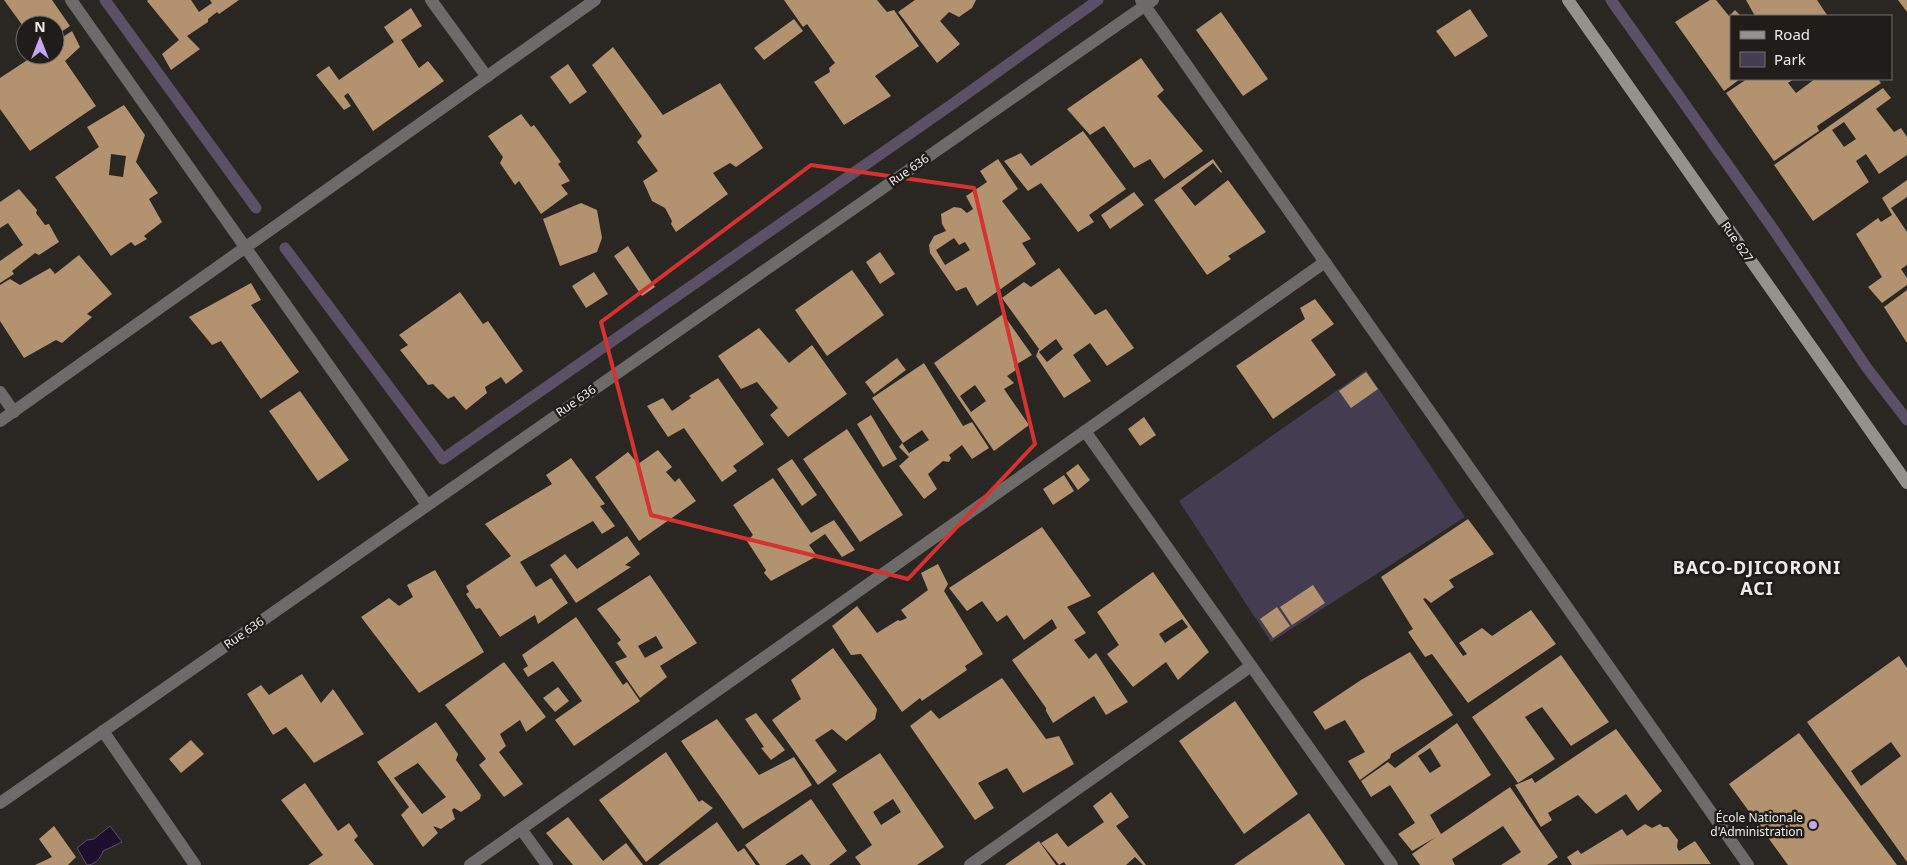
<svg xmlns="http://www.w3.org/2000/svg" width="1907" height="865" font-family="'Noto Sans',sans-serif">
	<rect width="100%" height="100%" fill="#2a2622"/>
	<path fill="#443c51" d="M 1366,370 L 1465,517 L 1271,642 L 1179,501 Z"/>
	<path fill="#1c0e2d" stroke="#5b5065" d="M 110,826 L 122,842 L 103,851 C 101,858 95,865 87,865 L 77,848 L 87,840 L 94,839 Z"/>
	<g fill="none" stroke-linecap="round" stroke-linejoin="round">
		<g stroke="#5b5065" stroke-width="11">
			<path d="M 105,0 L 256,208"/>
			<path d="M 1611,0 L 1771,226 L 1867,368 L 1907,420"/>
			<path d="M 285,248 L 443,459 L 951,105 L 1098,0"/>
		</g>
	</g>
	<g fill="#b39270" fill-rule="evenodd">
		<path d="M 4,0 L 52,0 L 70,26 L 55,36 L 55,25 L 25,25 L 25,29 Z"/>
		<path d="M 148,0 L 191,0 L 199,12 L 212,3 L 210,0 L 239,0 L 219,14 L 217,12 L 208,19 L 208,22 L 187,36 L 200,49 L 171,70 L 162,54 L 179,40 L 147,1 Z"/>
		<path d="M 784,0 L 877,0 L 887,12 L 894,10 L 919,46 L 875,76 L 891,96 L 844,125 L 814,82 L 830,72 L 829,68 L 835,63 L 807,24 L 803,27 Z"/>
		<path d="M 915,0 L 976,0 L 972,8 L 959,17 L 949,12 L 940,21 L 960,44 L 937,63 L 898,12 Z"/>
		<path d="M 1710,0 L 1716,0 L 1729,16 L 1735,10 L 1741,16 L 1731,16 L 1731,79 L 1740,79 L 1724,91 L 1675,22 Z"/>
		<path d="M 1746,0 L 1817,0 L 1827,15 L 1755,16 Z"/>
		<path d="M 1898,0 L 1907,0 L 1907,12 Z"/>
		<path d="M 411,8 L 422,26 L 401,40 L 419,68 L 428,61 L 444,81 L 373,131 L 348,93 L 344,96 L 351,106 L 344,110 L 316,75 L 329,66 L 339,80 L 394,42 L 384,27 Z"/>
		<path d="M 1470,9 L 1488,36 L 1455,57 L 1436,31 Z"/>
		<path d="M 1221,12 L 1268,79 L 1243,96 L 1196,30 Z"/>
		<path d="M 794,19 L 803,31 L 764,60 L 754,48 Z"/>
		<path d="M 72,31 L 80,47 L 65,61 L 96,106 L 30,151 L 0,109 L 0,78 L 35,55 L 55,55 L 55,42 Z"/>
		<path d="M 613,47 L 663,115 L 720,83 L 763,148 L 736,167 L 730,163 L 713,173 L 728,194 L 676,232 L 671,224 L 672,221 L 665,208 L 652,201 L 643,181 L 658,171 L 637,142 L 642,136 L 592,65 Z"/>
		<path d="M 1141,58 L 1164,90 L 1157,96 L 1203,151 L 1164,179 L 1150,159 L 1134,168 L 1104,126 L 1090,135 L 1067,109 Z"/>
		<path d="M 568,64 L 587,92 L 570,104 L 550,77 Z"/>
		<path d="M 1747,79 L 1794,79 L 1788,83 L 1796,93 L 1815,79 L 1878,79 L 1881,83 L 1817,126 L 1819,131 L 1774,161 L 1726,93 Z"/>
		<path d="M 1883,88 L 1891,98 L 1876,109 L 1894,132 L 1901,128 L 1907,137 L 1907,155 L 1879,174 L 1866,154 L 1856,161 L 1869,182 L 1813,221 L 1774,165 ZM 1844,122 L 1856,139 L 1844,147 L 1832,130 Z"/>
		<path d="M 124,105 L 145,135 L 136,162 L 158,193 L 149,199 L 162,222 L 144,236 L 147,239 L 135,246 L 131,242 L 111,256 L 55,177 L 99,147 L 87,127 ZM 111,154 L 126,156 L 123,177 L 109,175 Z"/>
		<path d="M 521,114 L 531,127 L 534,125 L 561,162 L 558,164 L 570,181 L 561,185 L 568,194 L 541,214 L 519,181 L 515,185 L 500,163 L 503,157 L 488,136 Z"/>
		<path d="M 1083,131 L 1126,189 L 1089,215 L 1094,222 L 1078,232 L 1041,183 L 1028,191 L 1004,161 L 1021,153 L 1031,166 Z"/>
		<path d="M 998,159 L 1018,189 L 1002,201 L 1031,239 L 1022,243 L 1036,264 L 977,306 L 966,287 L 956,291 L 930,253 L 929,245 L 934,236 L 946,231 L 942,224 L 941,214 L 954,207 L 961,208 L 967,213 L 973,209 L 966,196 L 987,182 L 980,171 ZM 954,238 L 959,245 L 965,242 L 970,250 L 945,265 L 936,250 Z"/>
		<path d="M 1213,159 L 1222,172 L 1221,173 L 1213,163 L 1181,188 L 1195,206 L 1228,180 L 1266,232 L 1228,256 L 1231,259 L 1207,275 L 1154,200 Z"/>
		<path d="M 1907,180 L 1907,197 L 1891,208 L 1907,232 L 1907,265 L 1901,269 L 1907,278 L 1907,285 L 1882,303 L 1868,287 L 1882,277 L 1856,234 L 1878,218 L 1881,222 L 1892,215 L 1882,198 Z"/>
		<path d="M 19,189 L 37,210 L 36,213 L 45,225 L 49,224 L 59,242 L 39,255 L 35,253 L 12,271 L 14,274 L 0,283 L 0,261 L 23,245 L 8,223 L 0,228 L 0,202 Z"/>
		<path d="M 1134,192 L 1144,205 L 1110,229 L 1101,215 Z"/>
		<path d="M 581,203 L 597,210 L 602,238 L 597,252 L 560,266 L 543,219 Z"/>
		<path d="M 628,246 L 655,287 L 642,296 L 614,256 Z"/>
		<path d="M 880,252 L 895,274 L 880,284 L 866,262 Z"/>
		<path d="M 79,255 L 112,294 L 87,314 L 92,317 L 62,343 L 56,340 L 24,358 L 0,321 L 0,285 L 10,279 L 20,285 L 50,268 L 55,274 Z"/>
		<path d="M 1059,268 L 1095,315 L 1106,309 L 1134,348 L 1107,366 L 1090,343 L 1073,355 L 1091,381 L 1064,398 L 1036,356 L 1039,349 L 1002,298 L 1024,282 L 1031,287 ZM 1056,339 L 1063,349 L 1047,362 L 1039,352 Z"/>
		<path d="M 852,270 L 884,315 L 827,356 L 795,310 Z"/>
		<path d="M 594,272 L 608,294 L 586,308 L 572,286 Z"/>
		<path d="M 251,283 L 261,300 L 251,305 L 299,372 L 261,399 L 221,341 L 212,345 L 189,317 Z"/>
		<path d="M 1907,290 L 1907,343 L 1884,307 Z"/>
		<path d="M 460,292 L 483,324 L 488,321 L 523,371 L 506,384 L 501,377 L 485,387 L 487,393 L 466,410 L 454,396 L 448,399 L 433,384 L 428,385 L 400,350 L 408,345 L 399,335 Z"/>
		<path d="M 1315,299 L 1334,324 L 1311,340 L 1336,375 L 1273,419 L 1236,366 L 1305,319 L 1300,308 Z"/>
		<path d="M 1003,314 L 1032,355 L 1014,366 L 1016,370 L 1007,376 L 1014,383 L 1004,389 L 1029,425 L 994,451 L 934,363 ZM 975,385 L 986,401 L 971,412 L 960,396 Z"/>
		<path d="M 759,328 L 789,363 L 812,345 L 847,394 L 788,437 L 770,415 L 778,408 L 757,382 L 741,389 L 718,356 Z"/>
		<path d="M 897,358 L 906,370 L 874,394 L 865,382 Z"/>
		<path d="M 924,363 L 963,426 L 972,422 L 989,448 L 972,459 L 962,445 L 949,455 L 951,458 L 949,462 L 943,461 L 928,474 L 937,489 L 924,499 L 899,466 L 909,457 L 899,447 L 902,443 L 909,453 L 929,440 L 922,430 L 903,443 L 872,398 Z"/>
		<path d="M 1366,372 L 1378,389 L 1351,408 L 1339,391 Z"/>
		<path d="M 718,378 L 764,444 L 733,466 L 737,471 L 722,482 L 684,428 L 668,437 L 647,406 L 663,398 L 672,411 L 691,398 L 689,396 Z"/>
		<path d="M 300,391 L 349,460 L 318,481 L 269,411 Z"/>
		<path d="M 871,415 L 897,459 L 883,467 L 857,424 Z"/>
		<path d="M 1144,417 L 1156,435 L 1140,446 L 1128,429 Z"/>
		<path d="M 847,429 L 903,515 L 860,542 L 803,459 Z"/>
		<path d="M 658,450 L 672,467 L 666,472 L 675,482 L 679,478 L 696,501 L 639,541 L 595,477 L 628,452 L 638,464 Z"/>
		<path d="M 571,458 L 605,504 L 600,506 L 615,526 L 602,534 L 593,521 L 520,562 L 536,587 L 551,578 L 568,603 L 538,624 L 535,615 L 500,637 L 480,608 L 476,609 L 466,594 L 469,592 L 466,586 L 511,556 L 485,524 L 552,484 L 546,475 Z"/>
		<path d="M 792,459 L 817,495 L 802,506 L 777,469 Z"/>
		<path d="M 1078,464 L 1090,480 L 1078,490 L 1066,473 Z"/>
		<path d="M 1064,475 L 1074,491 L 1053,505 L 1043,489 Z"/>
		<path d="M 773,478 L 811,533 L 834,520 L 855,550 L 842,557 L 825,534 L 809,545 L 817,556 L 771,581 L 764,573 L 766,570 L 747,541 L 753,535 L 733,505 Z"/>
		<path d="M 1468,519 L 1494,554 L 1449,580 L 1454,587 L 1431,603 L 1425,598 L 1423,599 L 1463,656 L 1467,654 L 1459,643 L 1482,628 L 1492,636 L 1531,610 L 1556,644 L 1468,703 L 1432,654 L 1425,657 L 1408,632 L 1413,629 L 1381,577 Z"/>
		<path d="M 1042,527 L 1091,596 L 1067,607 L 1086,633 L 1074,640 L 1089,659 L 1096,653 L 1128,702 L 1106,715 L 1094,696 L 1053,723 L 1046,711 L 1046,708 L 1012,660 L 1057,628 L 1052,619 L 1024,640 L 1007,615 L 997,622 L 982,601 L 967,611 L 949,588 Z"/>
		<path d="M 627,536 L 640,554 L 625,565 L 631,567 L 576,603 L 550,565 L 565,554 L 577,569 Z"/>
		<path d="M 938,564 L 948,584 L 944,591 L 983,654 L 965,666 L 967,670 L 922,701 L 920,698 L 902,712 L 861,654 L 851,655 L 832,626 L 857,606 L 877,633 L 898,620 L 900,621 L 907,618 L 901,610 L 928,590 L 921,573 Z"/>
		<path d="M 435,570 L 484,652 L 419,693 L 361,617 L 389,598 L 399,606 L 413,597 L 407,585 Z"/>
		<path d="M 1153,572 L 1209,652 L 1178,680 L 1166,662 L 1133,687 L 1107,654 L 1119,645 L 1097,612 ZM 1182,619 L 1188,627 L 1165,643 L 1159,634 Z"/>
		<path d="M 650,575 L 697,643 L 660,666 L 667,677 L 640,698 L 615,662 L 627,657 L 617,643 L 621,640 L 597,609 ZM 656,636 L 663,648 L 645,658 L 638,646 Z"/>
		<path d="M 1313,585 L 1325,603 L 1292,625 L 1280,607 Z"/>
		<path d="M 1277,607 L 1290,626 L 1273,638 L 1260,619 Z"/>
		<path d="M 576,617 L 623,685 L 627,682 L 640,701 L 574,746 L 555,720 L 582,701 L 553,661 L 528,677 L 523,669 L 528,666 L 522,655 Z"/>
		<path d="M 833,648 L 877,709 L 875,719 L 846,741 L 832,729 L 815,740 L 837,771 L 818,785 L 772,720 L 801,699 L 791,680 Z"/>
		<path d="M 1410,652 L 1453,715 L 1391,754 L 1390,758 L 1360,780 L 1348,761 L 1365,752 L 1345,720 L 1325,730 L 1313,712 L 1361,680 Z"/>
		<path d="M 1561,655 L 1609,722 L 1571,746 L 1542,707 L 1525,717 L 1555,759 L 1518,783 L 1472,717 Z"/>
		<path d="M 1899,656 L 1907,668 L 1907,862 L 1807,722 ZM 1891,742 L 1901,756 L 1861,786 L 1851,771 Z"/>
		<path d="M 504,662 L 546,717 L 526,732 L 520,720 L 500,734 L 506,746 L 499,752 L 523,784 L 504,797 L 479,765 L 486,759 L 445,705 Z"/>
		<path d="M 302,674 L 321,703 L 333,689 L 364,734 L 314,763 L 286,727 L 273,735 L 247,694 L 261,685 L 269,695 Z"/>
		<path d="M 1002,678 L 1046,739 L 1059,736 L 1074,764 L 1023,793 L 1007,768 L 978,783 L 994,808 L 975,820 L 910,726 L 931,710 L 939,719 Z"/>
		<path d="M 558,687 L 569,701 L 555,712 L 543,698 Z"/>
		<path d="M 1235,701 L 1298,794 L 1244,834 L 1179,741 Z"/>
		<path d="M 756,713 L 785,750 L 771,760 L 761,748 L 764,747 L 745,719 Z"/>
		<path d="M 717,719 L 759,775 L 794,757 L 812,785 L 743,829 L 681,741 Z"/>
		<path d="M 436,722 L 458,754 L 456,760 L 481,795 L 480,799 L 461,812 L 454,808 L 452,810 L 455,819 L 441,829 L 433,826 L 438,833 L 423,847 L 401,815 L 409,807 L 377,762 ZM 418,763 L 446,797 L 422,814 L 394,778 Z"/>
		<path d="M 1457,723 L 1491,775 L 1430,815 L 1441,834 L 1510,787 L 1558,857 L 1547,865 L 1501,865 L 1521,852 L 1503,826 L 1452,859 L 1455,865 L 1420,865 L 1412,854 L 1436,837 L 1412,851 L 1398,834 L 1415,823 L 1390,785 L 1371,797 L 1361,781 L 1388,762 L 1395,768 ZM 1430,748 L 1441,766 L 1430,773 L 1418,756 Z"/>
		<path d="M 1616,729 L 1662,791 L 1638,811 L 1626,794 L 1596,814 L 1578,795 L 1548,813 L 1552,820 L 1541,827 L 1515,785 L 1532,778 L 1535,783 Z"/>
		<path d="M 1799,733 L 1897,865 L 1788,865 L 1729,784 Z"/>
		<path d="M 191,740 L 204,754 L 181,773 L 169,759 Z"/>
		<path d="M 666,752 L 699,802 L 702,800 L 713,808 L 646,862 L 599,800 Z"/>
		<path d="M 880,753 L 944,847 L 917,865 L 861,865 L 855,857 L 872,845 L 832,784 ZM 893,799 L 901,812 L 881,825 L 873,812 Z"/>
		<path d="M 305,783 L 338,831 L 349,823 L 358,836 L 354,840 L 374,865 L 308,865 L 323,855 L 281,800 Z"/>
		<path d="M 1111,792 L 1129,817 L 1116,826 L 1146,865 L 1143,865 L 1135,857 L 1126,865 L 1066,865 L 1064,862 L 1059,865 L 1041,843 L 1057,833 L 1068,847 L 1104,822 L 1093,806 Z"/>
		<path d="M 811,799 L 847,851 L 829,865 L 811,865 L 802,854 L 785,865 L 760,865 L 745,845 Z"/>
		<path d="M 1309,813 L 1345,865 L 1234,865 Z"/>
		<path d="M 568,817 L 603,861 L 626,843 L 643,865 L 573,865 L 546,833 Z"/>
		<path d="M 717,822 L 738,852 L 744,848 L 756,865 L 658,865 Z"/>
		<path d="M 1645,824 L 1652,828 L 1660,824 L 1663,827 L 1668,827 L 1678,840 L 1677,847 L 1679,851 L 1695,841 L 1711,864 L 1572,865 L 1567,857 L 1578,850 L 1581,854 L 1622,829 L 1627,836 Z"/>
		<path d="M 54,826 L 76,857 L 68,865 L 35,865 L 52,857 L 39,839 Z"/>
		<path d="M 1039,841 L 1056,865 L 1005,865 Z"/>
	</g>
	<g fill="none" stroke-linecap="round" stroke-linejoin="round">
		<g stroke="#6d6b69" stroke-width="12">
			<path d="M 71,0 L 427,505"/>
			<path d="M 431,0 L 487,77"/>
			<path d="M 1141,0 L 1748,865"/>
			<path d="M 0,392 L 14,412"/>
			<path d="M 0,421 L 595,0"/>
			<path d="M 1085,431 L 1392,865"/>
			<path d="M 103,731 L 195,865"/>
			<path d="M 0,803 L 1153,0"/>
			<path d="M 521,829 L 547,865"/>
			<path d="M 470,865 L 1325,262"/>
			<path d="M 970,865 L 1251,666"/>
		</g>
		<path stroke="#95928e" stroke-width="12" d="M 1568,0 L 1907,483"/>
	</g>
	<path fill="none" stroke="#d73232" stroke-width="4" stroke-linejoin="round" d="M 811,165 L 974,188 L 1035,444 L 908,579 L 651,515 L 601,322 Z"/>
	<circle fill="#c5a7f1" stroke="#201c19" stroke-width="2" cx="1813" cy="825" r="5"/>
	<g text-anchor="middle" stroke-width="5" stroke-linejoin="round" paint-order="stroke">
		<g font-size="12" fill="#eeebe8" stroke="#201c19">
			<text transform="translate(909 170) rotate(-35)" y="4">Rue 636</text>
			<text transform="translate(1737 242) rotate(55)" y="4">Rue 627</text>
			<text transform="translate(576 401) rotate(-35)" y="4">Rue 636</text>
			<text transform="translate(244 633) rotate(-35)" y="4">Rue 636</text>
		</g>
		<g font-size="12" fill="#eeebe8" stroke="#201c19" text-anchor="end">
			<text x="1803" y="822">École Nationale<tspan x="1803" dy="14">d'Administration</tspan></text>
		</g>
		<g font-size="18" font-weight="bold" letter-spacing="1" fill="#eeebe8" stroke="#201c19">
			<text x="1757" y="574">BACO-DJICORONI<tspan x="1757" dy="21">ACI</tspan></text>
		</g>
	</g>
	<rect x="1730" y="15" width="162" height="65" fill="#201c19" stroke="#726f6c"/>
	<rect x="1740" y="31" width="25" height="8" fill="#95928e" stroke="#726f6c"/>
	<text x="1774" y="40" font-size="15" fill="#eeebe8">Road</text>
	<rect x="1740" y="52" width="25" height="15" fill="#443c51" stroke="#726f6c"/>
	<text x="1774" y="65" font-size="15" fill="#eeebe8">Park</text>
	<g transform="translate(40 40)"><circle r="24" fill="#201c19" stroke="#726f6c"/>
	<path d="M0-4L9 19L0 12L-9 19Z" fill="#c5a7f1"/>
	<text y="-8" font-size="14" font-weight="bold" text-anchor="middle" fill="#eeebe8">N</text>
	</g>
</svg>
